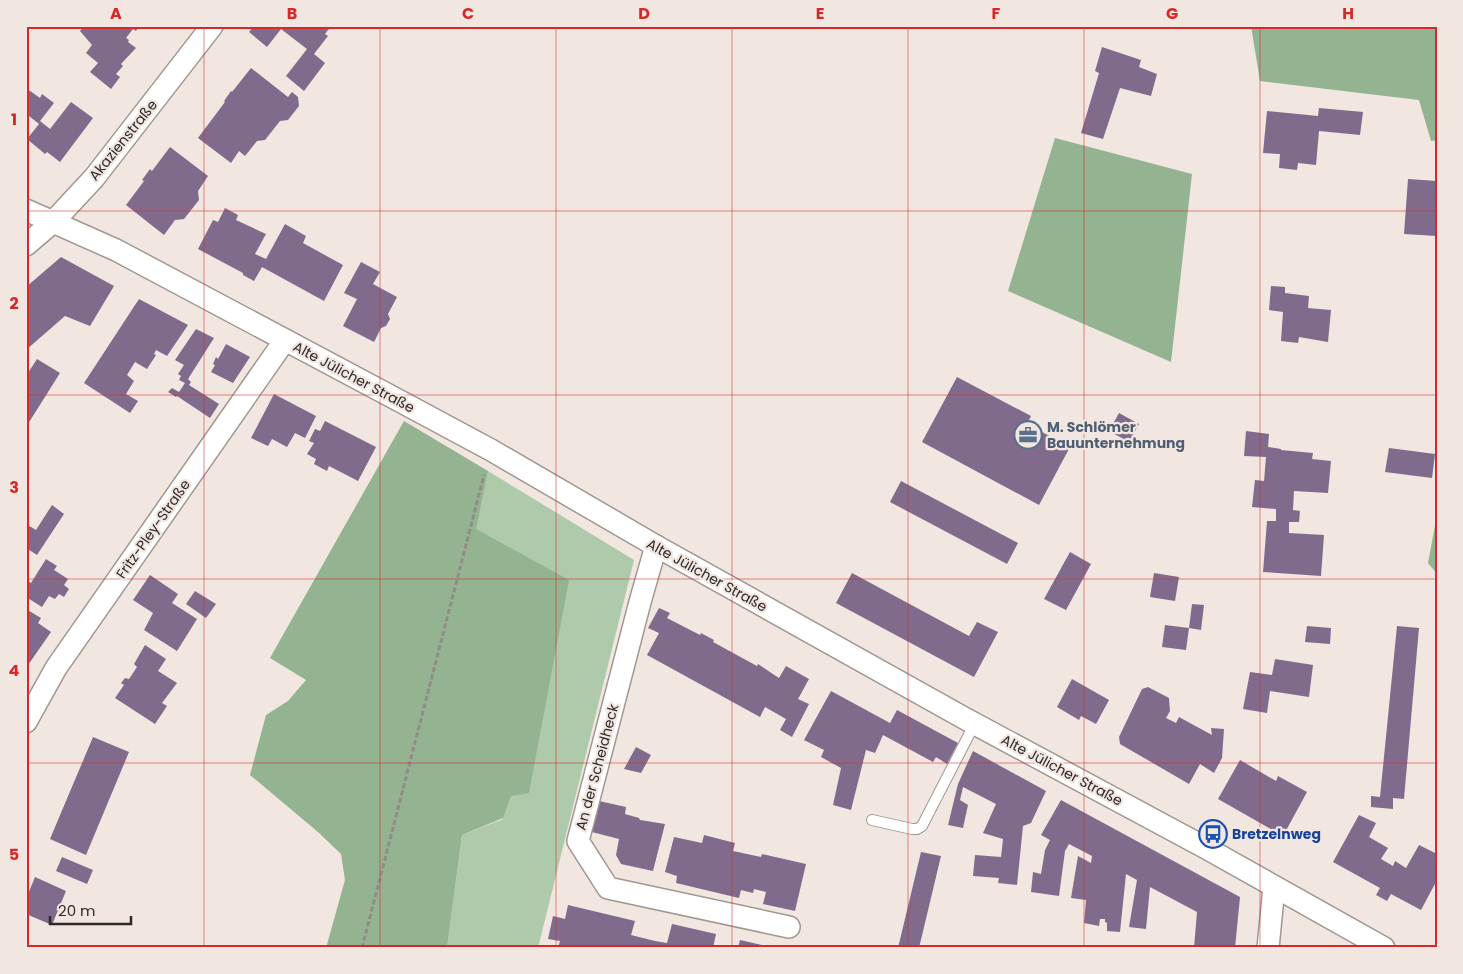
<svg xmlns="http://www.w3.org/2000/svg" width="1463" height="974" font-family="Poppins,sans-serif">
	<rect width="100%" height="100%" fill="#f1e6e0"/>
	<path fill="#aecaab" d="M 488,471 L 634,560 L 538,948 L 447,948 L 462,835 L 503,819 L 475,529 Z"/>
	<g fill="#94b391">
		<path d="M 1251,26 L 1437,26 L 1437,140 L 1431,141 L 1419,100 L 1260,81 Z"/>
		<path d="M 1055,138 L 1192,174 L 1171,362 L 1008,291 Z"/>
		<path d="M 404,421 L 488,471 L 476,529 L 569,580 L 529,793 L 511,796 L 503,818 L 462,835 L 447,948 L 326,948 L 345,880 L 341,854 L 318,832 L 250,775 L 266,715 L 288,701 L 306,680 L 270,658 Z"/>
		<path d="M 1437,515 L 1437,574 L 1428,563 Z"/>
	</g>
	<g fill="#816b8d">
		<path d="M 84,26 L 139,26 L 136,31 L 133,29 L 126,38 L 129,40 L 128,42 L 136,48 L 121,64 L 123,66 L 116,74 L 120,77 L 111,89 L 90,72 L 98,63 L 86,53 L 92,45 L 80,31 Z"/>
		<path d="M 254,26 L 331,26 L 325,34 L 328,36 L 314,54 L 325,63 L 304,91 L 286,76 L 307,49 L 281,29 L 267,47 L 249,32 Z"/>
		<path d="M 1102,47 L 1141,60 L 1139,67 L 1157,74 L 1151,96 L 1120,88 L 1103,139 L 1081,133 L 1099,73 L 1095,71 Z"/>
		<path d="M 251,68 L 288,97 L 292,92 L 298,97 L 299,106 L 288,120 L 280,121 L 265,140 L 257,141 L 245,156 L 239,151 L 231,163 L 198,138 L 225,102 L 224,101 L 231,91 L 232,92 Z"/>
		<path d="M 26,88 L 40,98 L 42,94 L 54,103 L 40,121 L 50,129 L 71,102 L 93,118 L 60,162 L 47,152 L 45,154 L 27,139 L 39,124 L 29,116 L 26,119 Z"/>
		<path d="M 1319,108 L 1363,112 L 1360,135 L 1319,131 L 1316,165 L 1298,163 L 1297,170 L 1279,168 L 1280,154 L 1263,153 L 1267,111 L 1318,116 Z"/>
		<path d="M 170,147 L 208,176 L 198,191 L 199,200 L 184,219 L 175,220 L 164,235 L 126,205 L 144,181 L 142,180 L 150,169 L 152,171 Z"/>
		<path d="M 1408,179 L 1437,181 L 1437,236 L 1404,234 Z"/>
		<path d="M 225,208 L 238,215 L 236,220 L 266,234 L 255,254 L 266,259 L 285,224 L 306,236 L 303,243 L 343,265 L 324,301 L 262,267 L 254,281 L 243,275 L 243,273 L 198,249 L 213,220 L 218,222 Z"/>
		<path d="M 61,257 L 114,286 L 90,326 L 65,316 L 26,350 L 26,287 Z"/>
		<path d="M 361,262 L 380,272 L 373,284 L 397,297 L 388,314 L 390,319 L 386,326 L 381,328 L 374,342 L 343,326 L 357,299 L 344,293 Z"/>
		<path d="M 1271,286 L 1285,287 L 1285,293 L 1309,296 L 1308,308 L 1331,310 L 1328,342 L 1299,337 L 1298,343 L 1281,341 L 1283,312 L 1269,310 Z"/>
		<path d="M 139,299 L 188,325 L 167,356 L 156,350 L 154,354 L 156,355 L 147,369 L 135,362 L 127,375 L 134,381 L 126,394 L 138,401 L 130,413 L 84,383 Z"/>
		<path d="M 196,329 L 214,338 L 188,379 L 191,382 L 189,385 L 219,404 L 210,418 L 177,396 L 176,397 L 168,392 L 172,388 L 179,392 L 185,383 L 179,380 L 181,376 L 178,374 L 184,365 L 175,360 Z"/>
		<path d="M 226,344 L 250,357 L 233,383 L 211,372 L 215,365 L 213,364 L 216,357 L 218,359 Z"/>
		<path d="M 37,359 L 60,373 L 26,427 L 26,376 Z"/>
		<path d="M 957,377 L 1031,416 L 1027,424 L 1070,447 L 1039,505 L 922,442 Z"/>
		<path d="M 274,394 L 316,416 L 305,438 L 295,433 L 287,447 L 272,439 L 268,446 L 251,438 Z"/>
		<path d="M 1119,413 L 1139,424 L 1129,442 L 1109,431 Z"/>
		<path d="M 325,421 L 376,447 L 358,481 L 329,466 L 327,471 L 314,464 L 316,459 L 307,454 L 314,443 L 309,441 L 315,429 L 320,431 Z"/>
		<path d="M 1246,431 L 1269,434 L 1268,447 L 1281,449 L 1281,450 L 1313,453 L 1312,459 L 1331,461 L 1328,493 L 1294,491 L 1293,510 L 1300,511 L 1299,522 L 1289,522 L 1289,533 L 1324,535 L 1321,576 L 1263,572 L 1267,521 L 1276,521 L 1276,509 L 1252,507 L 1255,480 L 1264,481 L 1266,457 L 1244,456 Z"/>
		<path d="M 1389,448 L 1435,454 L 1432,478 L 1385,472 Z"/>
		<path d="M 901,481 L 1018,543 L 1007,564 L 890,502 Z"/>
		<path d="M 52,505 L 64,514 L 37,555 L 26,548 L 26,524 L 36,530 Z"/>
		<path d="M 1070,552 L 1091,564 L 1066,610 L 1044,599 Z"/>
		<path d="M 46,559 L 57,566 L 54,570 L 68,579 L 64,585 L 69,589 L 64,597 L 59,594 L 55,599 L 49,596 L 42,607 L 26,597 L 26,580 L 31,583 Z"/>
		<path d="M 852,573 L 969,636 L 977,622 L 998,632 L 974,677 L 836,603 Z"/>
		<path d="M 1154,573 L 1179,577 L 1175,601 L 1150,597 Z"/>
		<path d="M 150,575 L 178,594 L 172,603 L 197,619 L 177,651 L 144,630 L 153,613 L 133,600 Z"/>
		<path d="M 195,591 L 216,604 L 206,618 L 186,604 Z"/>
		<path d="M 1192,604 L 1204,605 L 1201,630 L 1189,628 Z"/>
		<path d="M 659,608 L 670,613 L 667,618 L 700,635 L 701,633 L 714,640 L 713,642 L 757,666 L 758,664 L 779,678 L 786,666 L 809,679 L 798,699 L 809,704 L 792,737 L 780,730 L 786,719 L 765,707 L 760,717 L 647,655 L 659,633 L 648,628 Z"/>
		<path d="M 26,609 L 41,618 L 38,623 L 51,632 L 26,668 Z"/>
		<path d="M 1165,625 L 1189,628 L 1186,650 L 1162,647 Z"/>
		<path d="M 1307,626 L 1331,628 L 1330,644 L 1305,642 Z"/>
		<path d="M 1397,626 L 1419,628 L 1404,799 L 1393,798 L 1393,809 L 1371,807 L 1371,796 L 1380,797 Z"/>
		<path d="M 145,645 L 166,659 L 158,671 L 177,683 L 162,703 L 167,706 L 155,724 L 115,698 L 124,685 L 121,683 L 125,678 L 129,679 L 137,667 L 134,664 Z"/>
		<path d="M 1275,659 L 1313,665 L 1309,697 L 1270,691 L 1267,713 L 1243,709 L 1250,672 L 1272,675 Z"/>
		<path d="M 1072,679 L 1109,700 L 1096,724 L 1081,716 L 1079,720 L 1057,707 Z"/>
		<path d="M 1148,687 L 1169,698 L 1170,711 L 1166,718 L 1176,723 L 1179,717 L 1212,735 L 1211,728 L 1224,729 L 1222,758 L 1214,773 L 1200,764 L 1189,784 L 1120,744 L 1119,737 L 1142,689 Z"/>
		<path d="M 831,691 L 890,723 L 897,710 L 958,743 L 947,764 L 936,757 L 933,762 L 883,735 L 875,753 L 866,750 L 851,810 L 833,805 L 841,768 L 821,757 L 824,750 L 804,740 Z"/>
		<path d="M 93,737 L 129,752 L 86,855 L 50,839 Z"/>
		<path d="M 636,747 L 651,755 L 641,773 L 624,769 Z"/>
		<path d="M 973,751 L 1046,791 L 1031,823 L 1023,826 L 1017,885 L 998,883 L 999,878 L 973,876 L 975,855 L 1001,857 L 1003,839 L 983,833 L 996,804 L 963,787 L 960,800 L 968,805 L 963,828 L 948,825 L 958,784 Z"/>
		<path d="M 1240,760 L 1276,781 L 1278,776 L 1307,792 L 1283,836 L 1218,799 Z"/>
		<path d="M 1061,800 L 1240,897 L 1235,948 L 1194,948 L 1197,912 L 1150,887 L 1146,929 L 1129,927 L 1137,880 L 1126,874 L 1120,932 L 1107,931 L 1107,923 L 1105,922 L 1105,919 L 1100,919 L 1099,926 L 1084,923 L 1086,900 L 1071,898 L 1078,856 L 1091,863 L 1092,856 L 1069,844 L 1065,851 L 1059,896 L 1031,892 L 1033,872 L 1041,874 L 1045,850 L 1050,840 L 1041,835 Z"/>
		<path d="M 599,801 L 626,807 L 625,814 L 639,818 L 640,820 L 665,824 L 653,871 L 621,864 L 616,855 L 619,839 L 592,832 Z"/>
		<path d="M 1359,815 L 1376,823 L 1369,837 L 1388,848 L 1381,859 L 1393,866 L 1395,861 L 1406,868 L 1419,845 L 1437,854 L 1437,880 L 1421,910 L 1391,894 L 1387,901 L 1376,895 L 1380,888 L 1333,862 Z"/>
		<path d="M 704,835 L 735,843 L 733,851 L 761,857 L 762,854 L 806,864 L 795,911 L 763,904 L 766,892 L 754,889 L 753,893 L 741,890 L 739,898 L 676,883 L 677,876 L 665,872 L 674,837 L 702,843 Z"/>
		<path d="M 921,852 L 941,856 L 919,948 L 898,948 Z"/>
		<path d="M 62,857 L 93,870 L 87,884 L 56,871 Z"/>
		<path d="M 35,877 L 66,891 L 52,925 L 26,914 L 26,899 Z"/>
		<path d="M 568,905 L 635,921 L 631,935 L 655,941 L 667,943 L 672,924 L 716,934 L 713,948 L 558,948 L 560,941 L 548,939 L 553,916 L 565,919 Z"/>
		<path d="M 740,940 L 770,947 L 770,948 L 738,948 Z"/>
	</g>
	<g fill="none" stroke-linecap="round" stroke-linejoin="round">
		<defs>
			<path id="lane" d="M 872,820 L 912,829 L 917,829 L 922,826 L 975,723"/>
			<g id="street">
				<path d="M 26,210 L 116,250 L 396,399 L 491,450 L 656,546 L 964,718 L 1206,848 L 1384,948"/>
				<path d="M 26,245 L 53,222 L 94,178 L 212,26"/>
				<path d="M 656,546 L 640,602 L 578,841 L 608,888 L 789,927"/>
				<path d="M 26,722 L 56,668 L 285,340"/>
				<path d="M 1268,948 L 1274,887"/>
			</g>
		</defs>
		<use href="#lane" stroke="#a19791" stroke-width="12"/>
		<use href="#street" stroke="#a19791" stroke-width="24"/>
		<path stroke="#938b87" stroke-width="3" stroke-dasharray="5 2.5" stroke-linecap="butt" d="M 362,948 L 484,475"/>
		<use href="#lane" stroke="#fff" stroke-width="10"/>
		<use href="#street" stroke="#fff" stroke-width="21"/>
	</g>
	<path fill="none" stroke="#d62828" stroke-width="1" stroke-opacity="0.55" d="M 204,26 L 204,948M 380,26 L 380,948M 556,26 L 556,948M 732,26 L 732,948M 908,26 L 908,948M 1084,26 L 1084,948M 1260,26 L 1260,948M 26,211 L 1437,211M 26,395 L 1437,395M 26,579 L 1437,579M 26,763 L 1437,763"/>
	<defs>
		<symbol id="office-ring" viewBox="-11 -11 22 22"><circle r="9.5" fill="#f1e6e0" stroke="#5c6f8a" stroke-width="1.5"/><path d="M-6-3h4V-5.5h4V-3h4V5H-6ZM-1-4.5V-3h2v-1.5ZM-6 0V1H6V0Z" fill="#5c6f8a"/></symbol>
		<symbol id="bus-ring" viewBox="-11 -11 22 22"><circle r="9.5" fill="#f1e6e0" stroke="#1a4fb4" stroke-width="1.5"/><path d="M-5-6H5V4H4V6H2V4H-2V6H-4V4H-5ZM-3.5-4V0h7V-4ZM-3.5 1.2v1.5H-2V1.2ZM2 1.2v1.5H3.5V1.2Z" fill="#1a4fb4"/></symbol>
	</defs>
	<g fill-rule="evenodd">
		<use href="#office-ring" x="1012" y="419" width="32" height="32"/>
		<use href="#bus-ring" x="1197" y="818" width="32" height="32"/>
	</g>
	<g text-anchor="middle" stroke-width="4.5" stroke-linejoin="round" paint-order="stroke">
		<g font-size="14" fill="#2d2927" stroke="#f1e6e0">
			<text transform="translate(123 140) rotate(-51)" y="5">Akazienstraße</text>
			<text transform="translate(354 377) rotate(28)" y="5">Alte Jülicher Straße</text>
			<text transform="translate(153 529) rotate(-55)" y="5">Fritz-Pley-Straße</text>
			<text transform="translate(707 575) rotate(29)" y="5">Alte Jülicher Straße</text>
			<text transform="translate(597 767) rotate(-75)" y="5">An der Scheidheck</text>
			<text transform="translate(1062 770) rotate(28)" y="5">Alte Jülicher Straße</text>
		</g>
		<g font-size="14" font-weight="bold" fill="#4e5e75" stroke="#f1e6e0" text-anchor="start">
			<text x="1047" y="432">M. Schlömer<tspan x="1047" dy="16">Bauunternehmung</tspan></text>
		</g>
		<g font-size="14" font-weight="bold" fill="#164399" stroke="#f1e6e0" text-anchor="start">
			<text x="1232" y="839">Bretzelnweg</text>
		</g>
	</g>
	<rect width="1463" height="974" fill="none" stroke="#f1e6e0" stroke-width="55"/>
	<path d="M50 916v8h81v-8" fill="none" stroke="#2d2927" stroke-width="2.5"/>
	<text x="58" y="916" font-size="15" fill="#2d2927" stroke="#f1e6e0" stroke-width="4" paint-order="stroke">20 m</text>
	<rect x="28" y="28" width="1408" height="918" fill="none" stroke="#d62828" stroke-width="2"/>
	<g font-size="16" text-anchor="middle" font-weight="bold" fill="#d62828">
		<text x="116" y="19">A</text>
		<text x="292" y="19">B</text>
		<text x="468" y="19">C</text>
		<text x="644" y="19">D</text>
		<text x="820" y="19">E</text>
		<text x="996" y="19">F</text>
		<text x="1172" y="19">G</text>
		<text x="1348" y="19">H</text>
		<text x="14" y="125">1</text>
		<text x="14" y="309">2</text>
		<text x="14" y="493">3</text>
		<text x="14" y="676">4</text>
		<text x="14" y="860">5</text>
	</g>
</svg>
